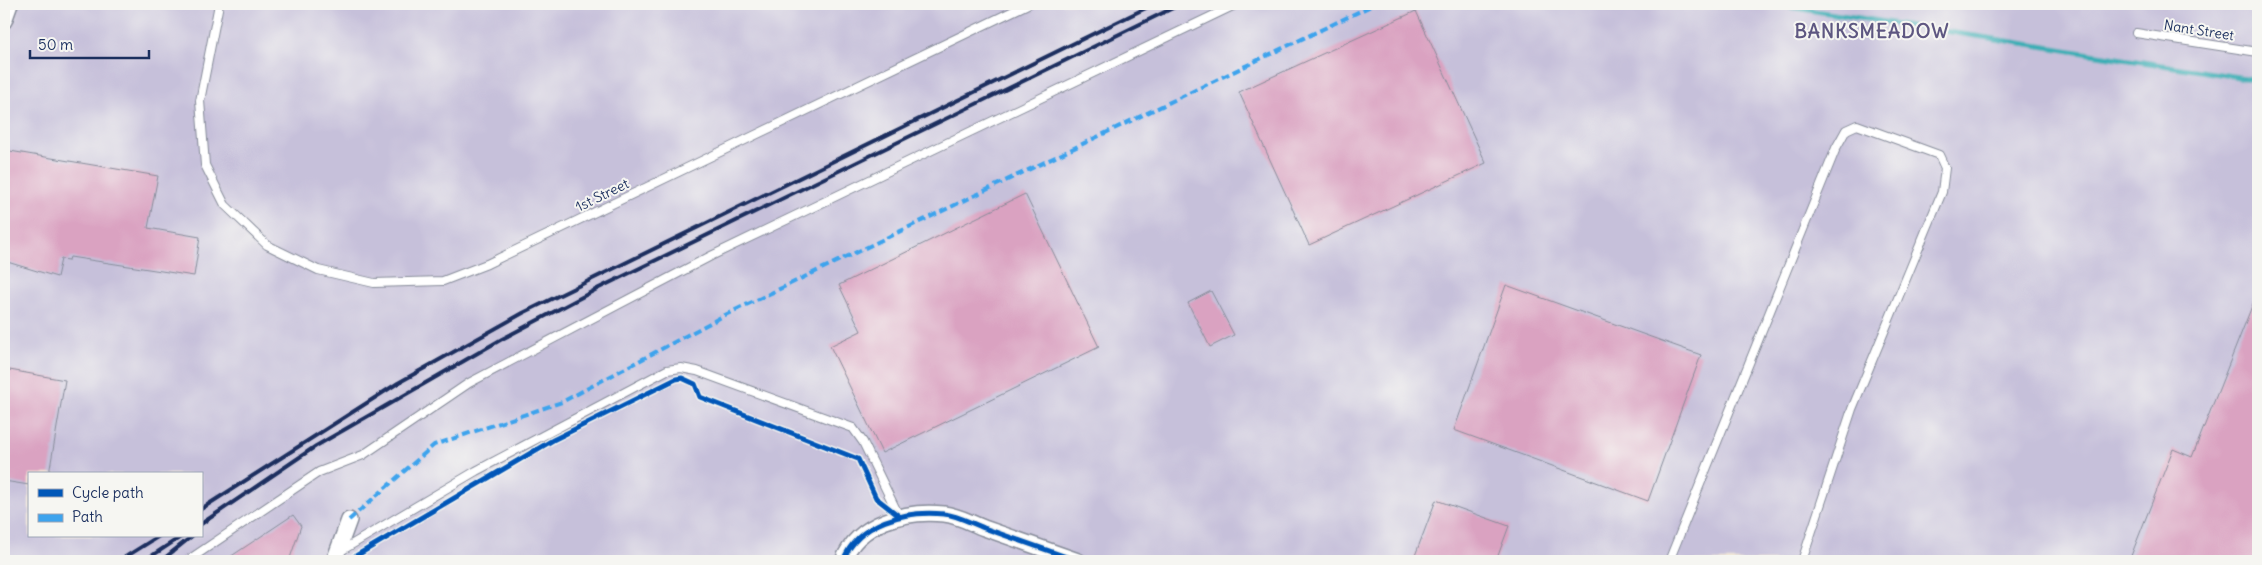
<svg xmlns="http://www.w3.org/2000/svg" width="2262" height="565" font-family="Delius,sans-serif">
	<rect width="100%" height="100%" fill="#f6f6f2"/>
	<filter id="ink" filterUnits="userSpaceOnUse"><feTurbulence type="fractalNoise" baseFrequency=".02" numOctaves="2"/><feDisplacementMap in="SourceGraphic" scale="10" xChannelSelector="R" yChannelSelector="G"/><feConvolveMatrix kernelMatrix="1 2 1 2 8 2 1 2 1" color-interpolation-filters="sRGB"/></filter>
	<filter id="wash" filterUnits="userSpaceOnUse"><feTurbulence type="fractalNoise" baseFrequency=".0096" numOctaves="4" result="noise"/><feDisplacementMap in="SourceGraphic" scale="20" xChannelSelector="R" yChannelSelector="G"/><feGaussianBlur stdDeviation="1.12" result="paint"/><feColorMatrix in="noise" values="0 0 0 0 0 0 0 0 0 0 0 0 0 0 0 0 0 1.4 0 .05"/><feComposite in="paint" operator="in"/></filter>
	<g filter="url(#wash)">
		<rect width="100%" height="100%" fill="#f3e9d7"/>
		<path fill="#c6c0da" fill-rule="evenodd" d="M 4,4 L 2258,4 L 2258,561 L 4,561 ZM 29,474 L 201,474 L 201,536 L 29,536 Z"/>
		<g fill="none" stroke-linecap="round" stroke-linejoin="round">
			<path stroke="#3daeb6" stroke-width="5" d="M 1770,4 L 2258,80"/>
		</g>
		<g id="blocks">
			<g fill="#daa2c1">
				<path d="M 1416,11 L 1486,163 L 1309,245 L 1239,92 Z"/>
				<path d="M 4,150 L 158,176 L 148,228 L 200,237 L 194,276 L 70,257 L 69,260 L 61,259 L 57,277 L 4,261 Z"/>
				<path d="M 1025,194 L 1099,347 L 882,453 L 830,346 L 861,331 L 839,285 Z"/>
				<path d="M 1506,285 L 1701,355 L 1648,501 L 1454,430 Z"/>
				<path d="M 1211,291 L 1234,335 L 1210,347 L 1188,303 Z"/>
				<path d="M 2258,291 L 2258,561 L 2129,561 L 2173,449 L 2192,457 Z"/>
				<path d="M 4,369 L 65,380 L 49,474 L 29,474 L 29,485 L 4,481 Z"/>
				<path d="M 1436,500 L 1509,526 L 1496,561 L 1413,561 Z"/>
				<path d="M 293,515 L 301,526 L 289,561 L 224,561 Z"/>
			</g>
		</g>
	</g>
	<g filter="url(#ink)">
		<use href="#blocks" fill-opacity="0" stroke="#878c9a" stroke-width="1"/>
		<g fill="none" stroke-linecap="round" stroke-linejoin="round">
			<defs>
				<g id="lane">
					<path d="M 219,4 L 200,101 L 205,165 L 225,205 L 267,245 L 318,270 L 374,283 L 443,281 L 487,264 L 1028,4"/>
					<path d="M 2136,33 L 2258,52"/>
					<path d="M 339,552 L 476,471 L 667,370 L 681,368 L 697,371 L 853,428 L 863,442 L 899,516"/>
					<path d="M 187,561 L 319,472 L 363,455 L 469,383 L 711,256 L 1237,4"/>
					<path d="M 1669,561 L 1836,148 L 1846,130 L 1857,125 L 1939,155 L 1945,168 L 1942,192 L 1852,409 L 1802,561"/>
				</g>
				<g id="street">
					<path d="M 4,21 L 10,4"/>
					<path d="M 334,561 L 349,520"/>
					<path d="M 843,561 C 858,522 906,510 944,514 C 957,515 971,523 984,528 C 1015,539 1046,550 1078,561"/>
				</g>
			</defs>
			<use href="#lane" stroke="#878c9a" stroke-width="10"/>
			<use href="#street" stroke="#878c9a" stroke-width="18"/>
			<use href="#lane" stroke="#fff" stroke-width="8"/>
			<use href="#street" stroke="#fff" stroke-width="15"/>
			<g stroke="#1b2f5e" stroke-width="4">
				<path d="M 201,509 L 398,383 L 523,313 L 1154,4"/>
				<path d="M 201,524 L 316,446 L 502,339 L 599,288 L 1181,4"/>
				<path d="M 119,561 L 159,536"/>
				<path d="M 144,561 L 182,536"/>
				<path d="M 161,561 L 192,536"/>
			</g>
			<path stroke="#3da3ed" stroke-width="4" stroke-dasharray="8 4" stroke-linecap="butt" d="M 349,520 L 434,445 L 562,402 L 723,316 L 1375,4"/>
			<defs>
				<g id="cycleway">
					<path d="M 353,561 L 354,557 L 553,440 L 676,379 L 682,378 L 695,384 L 700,397 L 858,459 L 876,498 L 899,516"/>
					<path d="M 843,561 C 858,522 906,510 944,514 C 957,515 971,523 984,528 C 1015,539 1046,550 1078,561"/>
				</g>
			</defs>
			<use href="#cycleway" stroke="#f6f6f2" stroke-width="8"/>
			<use href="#cycleway" stroke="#0057b8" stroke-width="5"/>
		</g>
	</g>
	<g text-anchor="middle" stroke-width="4" stroke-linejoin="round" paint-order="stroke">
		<g font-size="14" fill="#1b2f5e" stroke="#f6f6f2">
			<text transform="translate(2199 30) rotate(9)" y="5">Nant Street</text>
			<text transform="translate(602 195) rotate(-26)" y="5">1st Street</text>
		</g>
		<g font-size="19" font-weight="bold" letter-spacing="1" fill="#5e5781" stroke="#f6f6f2">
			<text x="1872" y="38">BANKSMEADOW</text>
		</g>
	</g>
	<rect width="2262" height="565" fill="none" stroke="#f6f6f2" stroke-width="20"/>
	<rect x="28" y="472" width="175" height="65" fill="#f6f6f2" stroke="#9ea6b7"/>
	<rect x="38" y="489" width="25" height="8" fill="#0057b8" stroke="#9ea6b7"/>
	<text x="72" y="498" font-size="15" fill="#1b2f5e">Cycle path</text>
	<rect x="38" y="514" width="25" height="8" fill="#3da3ed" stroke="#9ea6b7"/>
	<text x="72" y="522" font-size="15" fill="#1b2f5e">Path</text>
	<path d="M30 50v8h119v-8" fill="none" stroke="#1b2f5e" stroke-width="2.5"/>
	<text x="38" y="50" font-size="15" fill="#1b2f5e" stroke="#f6f6f2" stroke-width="4" paint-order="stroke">50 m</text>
</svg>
